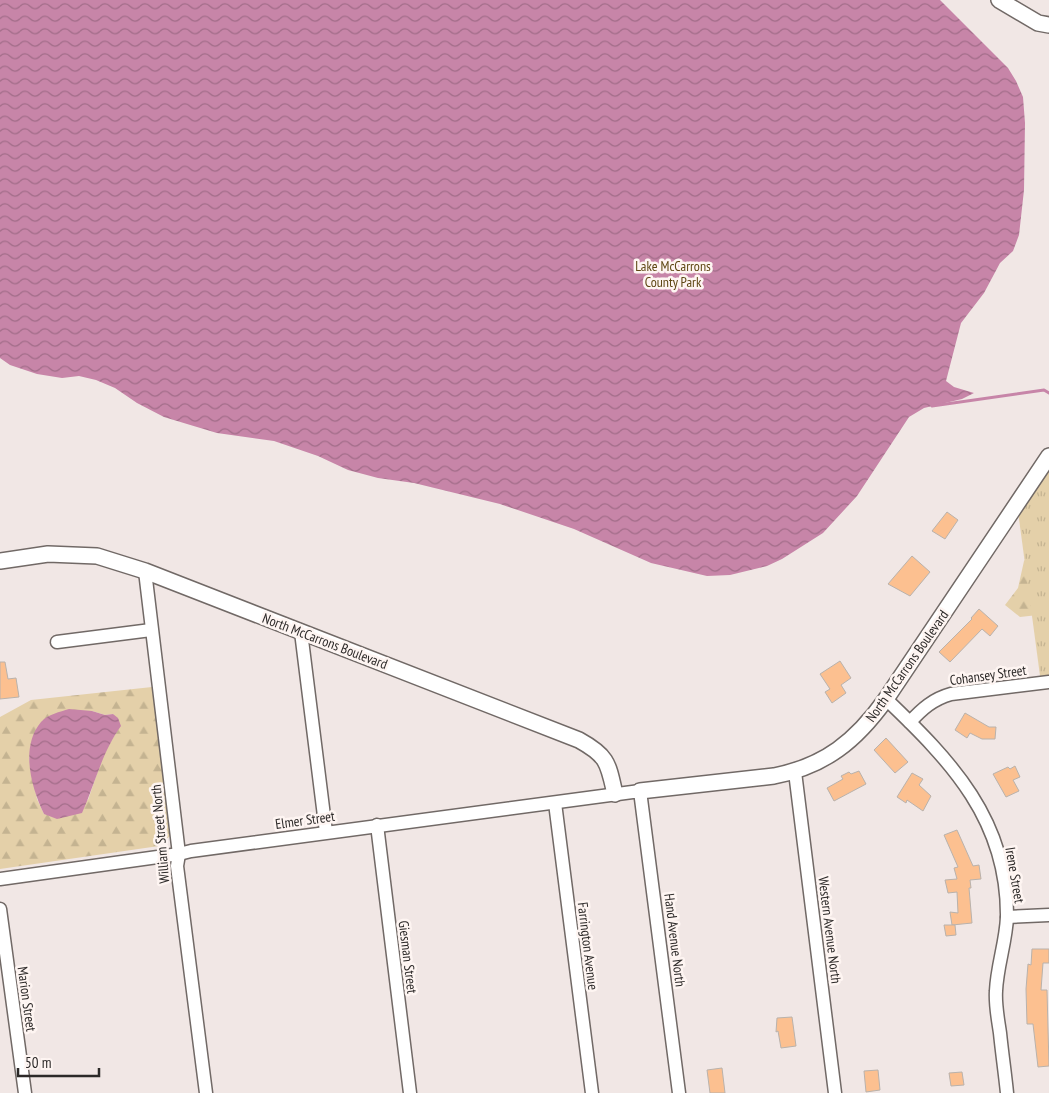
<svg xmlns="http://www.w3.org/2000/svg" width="1049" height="1093" font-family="'PT Sans Narrow',sans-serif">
	<defs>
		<pattern id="forest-firs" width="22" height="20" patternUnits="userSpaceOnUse" patternTransform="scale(1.25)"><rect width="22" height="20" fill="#e4d0a9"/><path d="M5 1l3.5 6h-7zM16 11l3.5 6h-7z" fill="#c4b391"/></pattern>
		<pattern id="park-tufts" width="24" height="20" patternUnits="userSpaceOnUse" patternTransform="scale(1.25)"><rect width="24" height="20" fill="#e4d0a9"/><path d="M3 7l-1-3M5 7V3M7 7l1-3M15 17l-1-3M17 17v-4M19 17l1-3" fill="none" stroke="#c4b391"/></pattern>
		<pattern id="water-waves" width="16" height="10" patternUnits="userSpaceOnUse" patternTransform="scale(1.25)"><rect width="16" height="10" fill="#c785a8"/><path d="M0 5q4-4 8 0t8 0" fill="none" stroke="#a26d89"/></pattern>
	</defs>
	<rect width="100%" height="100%" fill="#f1e7e5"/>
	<g fill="url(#forest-firs)" fill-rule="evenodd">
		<path d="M 1034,549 L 1047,614 L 1020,617 L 1005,605 L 1018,588 L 1024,561 Z"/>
		<path d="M 152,687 L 171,835 L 159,846 L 0,869 L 0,717 L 31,700 ZM 92,711 L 105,715 L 113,714 L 120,726 L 104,753 L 88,800 L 44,814 L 37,799 L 29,757 Z"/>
	</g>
	<path fill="url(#park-tufts)" d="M 1049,456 L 1049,682 L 1041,683 L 1017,504 Z"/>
	<g fill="url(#water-waves)">
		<path d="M 0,0 L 940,0 L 1008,68 L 1016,81 L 1023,97 L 1025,123 L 1024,190 L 1019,235 L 1013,251 L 1000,263 L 984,293 L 961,323 L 946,381 L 954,387 L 974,393 L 962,399 L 924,408 L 909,417 L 857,496 L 823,533 L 782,559 L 767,566 L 730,575 L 707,576 L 651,563 L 574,529 L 500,504 L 414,483 L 378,478 L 348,470 L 318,456 L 274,441 L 217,433 L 187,424 L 164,417 L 137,403 L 115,388 L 96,380 L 79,376 L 62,378 L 37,374 L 10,365 L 0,358 Z"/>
		<path d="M 69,709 L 92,711 L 105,715 L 113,714 L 118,718 L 121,726 C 102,752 95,784 82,813 L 57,819 L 44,814 C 31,787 20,747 41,722 C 48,714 60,712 69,709 Z"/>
	</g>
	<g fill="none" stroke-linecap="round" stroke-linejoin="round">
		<path stroke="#c785a8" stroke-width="3" d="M 932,406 L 1044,390 L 1049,393"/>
	</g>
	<g fill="#fcc090" stroke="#b9b2ac">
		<path d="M 947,512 L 958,520 L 945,539 L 932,531 Z"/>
		<path d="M 912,556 L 930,572 L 910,596 L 888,584 Z"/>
		<path d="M 979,609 L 998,626 L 990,636 L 982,629 L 950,662 L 939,652 L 972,619 L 971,618 Z"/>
		<path d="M 840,661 L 851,678 L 841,685 L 846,693 L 832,703 L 825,692 L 830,689 L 820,674 Z"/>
		<path d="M 0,662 L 5,662 L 8,679 L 16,678 L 19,697 L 0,699 Z"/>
		<path d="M 965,713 L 989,727 L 996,727 L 995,739 L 982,739 L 970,733 L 967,738 L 955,730 Z"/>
		<path d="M 886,738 L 908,762 L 895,773 L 874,750 Z"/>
		<path d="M 1015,766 L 1020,777 L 1013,780 L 1019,791 L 1006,797 L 993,774 L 1008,767 L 1010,769 Z"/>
		<path d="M 859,771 L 866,784 L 834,801 L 827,788 L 843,779 L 841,776 L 849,772 L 851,774 Z"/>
		<path d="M 912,773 L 923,779 L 919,785 L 931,796 L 923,811 L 907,800 L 906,803 L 897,797 Z"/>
		<path d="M 957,830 L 973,866 L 979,865 L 981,879 L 970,880 L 971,888 L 969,888 L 972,923 L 952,925 L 950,912 L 958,913 L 957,892 L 948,893 L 945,880 L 957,879 L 954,868 L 958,867 L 944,835 Z"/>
		<path d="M 944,925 L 955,925 L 956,935 L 946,936 Z"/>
		<path d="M 1032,949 L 1049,949 L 1049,963 L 1043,963 L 1041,990 L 1047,990 L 1049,1066 L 1038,1067 L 1033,1024 L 1027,1024 L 1026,989 L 1028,964 L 1031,965 Z"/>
		<path d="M 792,1017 L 796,1046 L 781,1048 L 778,1031 L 776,1032 L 777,1018 Z"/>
		<path d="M 722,1068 L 725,1093 L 710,1093 L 707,1070 Z"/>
		<path d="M 878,1070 L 880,1090 L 866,1092 L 864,1071 Z"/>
		<path d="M 962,1072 L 964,1085 L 951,1086 L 949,1073 Z"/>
	</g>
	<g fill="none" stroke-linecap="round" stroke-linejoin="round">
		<defs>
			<g id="minor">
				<path d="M 145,571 L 179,854 L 177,866 L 206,1093"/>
				<path d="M 301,632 L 326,832"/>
				<path d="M 57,642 L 151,630"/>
				<path d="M 886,699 C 951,761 1008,820 1007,917 C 1006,942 997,966 996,991 C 995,1005 998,1019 1000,1033 C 1002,1053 1005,1073 1007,1093"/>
				<path d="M 910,722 C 922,709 933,699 951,694 L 1049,682"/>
				<path d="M 795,772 L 835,1093"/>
				<path d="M 555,803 L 592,1093"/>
				<path d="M 377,825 L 410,1093"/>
				<path d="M 0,879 L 179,854 L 191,851 L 640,791 L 679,1093"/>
				<path d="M 0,909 L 25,1093"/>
				<path d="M 1007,917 L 1049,915"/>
			</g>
			<g id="tertiary">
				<path d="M 999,0 L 1038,23 L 1049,25"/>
				<path d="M 0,561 L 48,554 L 97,556 L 145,571 L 579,740 C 608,756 608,763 615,794"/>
				<path d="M 640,791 L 774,776 C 825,766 856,741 886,699 L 1049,456"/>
			</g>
		</defs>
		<use href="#minor" stroke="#716966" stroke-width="15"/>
		<use href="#tertiary" stroke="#716966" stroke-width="18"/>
		<use href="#minor" stroke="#fff" stroke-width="12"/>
		<use href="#tertiary" stroke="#fff" stroke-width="15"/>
	</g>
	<g text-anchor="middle" stroke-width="5" stroke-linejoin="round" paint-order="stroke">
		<g font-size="14" fill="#5e4713" stroke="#fef5f2">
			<text x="673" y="271">Lake McCarrons<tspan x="673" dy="16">County Park</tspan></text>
		</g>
		<g font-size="14" fill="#2c2928" stroke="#fef5f2">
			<text transform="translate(325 641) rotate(21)" y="5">North McCarrons Boulevard</text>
			<text transform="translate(907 666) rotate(-55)" y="5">North McCarrons Boulevard</text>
			<text transform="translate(988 675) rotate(-8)" y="5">Cohansey Street</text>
			<text transform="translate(305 820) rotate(-8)" y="5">Elmer Street</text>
			<text transform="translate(160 834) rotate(-95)" y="5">William Street North</text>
			<text transform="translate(1015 875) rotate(80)" y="5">Irene Street</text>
			<text transform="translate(830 930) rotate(83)" y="5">Western Avenue North</text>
			<text transform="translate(675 940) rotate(83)" y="5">Hand Avenue North</text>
			<text transform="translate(588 946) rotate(83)" y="5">Farrington Avenue</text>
			<text transform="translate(408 957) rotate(83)" y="5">Giesman Street</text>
			<text transform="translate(27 999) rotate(82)" y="5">Marion Street</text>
		</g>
	</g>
	<path d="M18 1068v8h81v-8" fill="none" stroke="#2c2928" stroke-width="2.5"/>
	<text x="25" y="1068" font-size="15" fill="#2c2928" stroke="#fef5f2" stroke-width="4" paint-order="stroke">50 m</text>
</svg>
